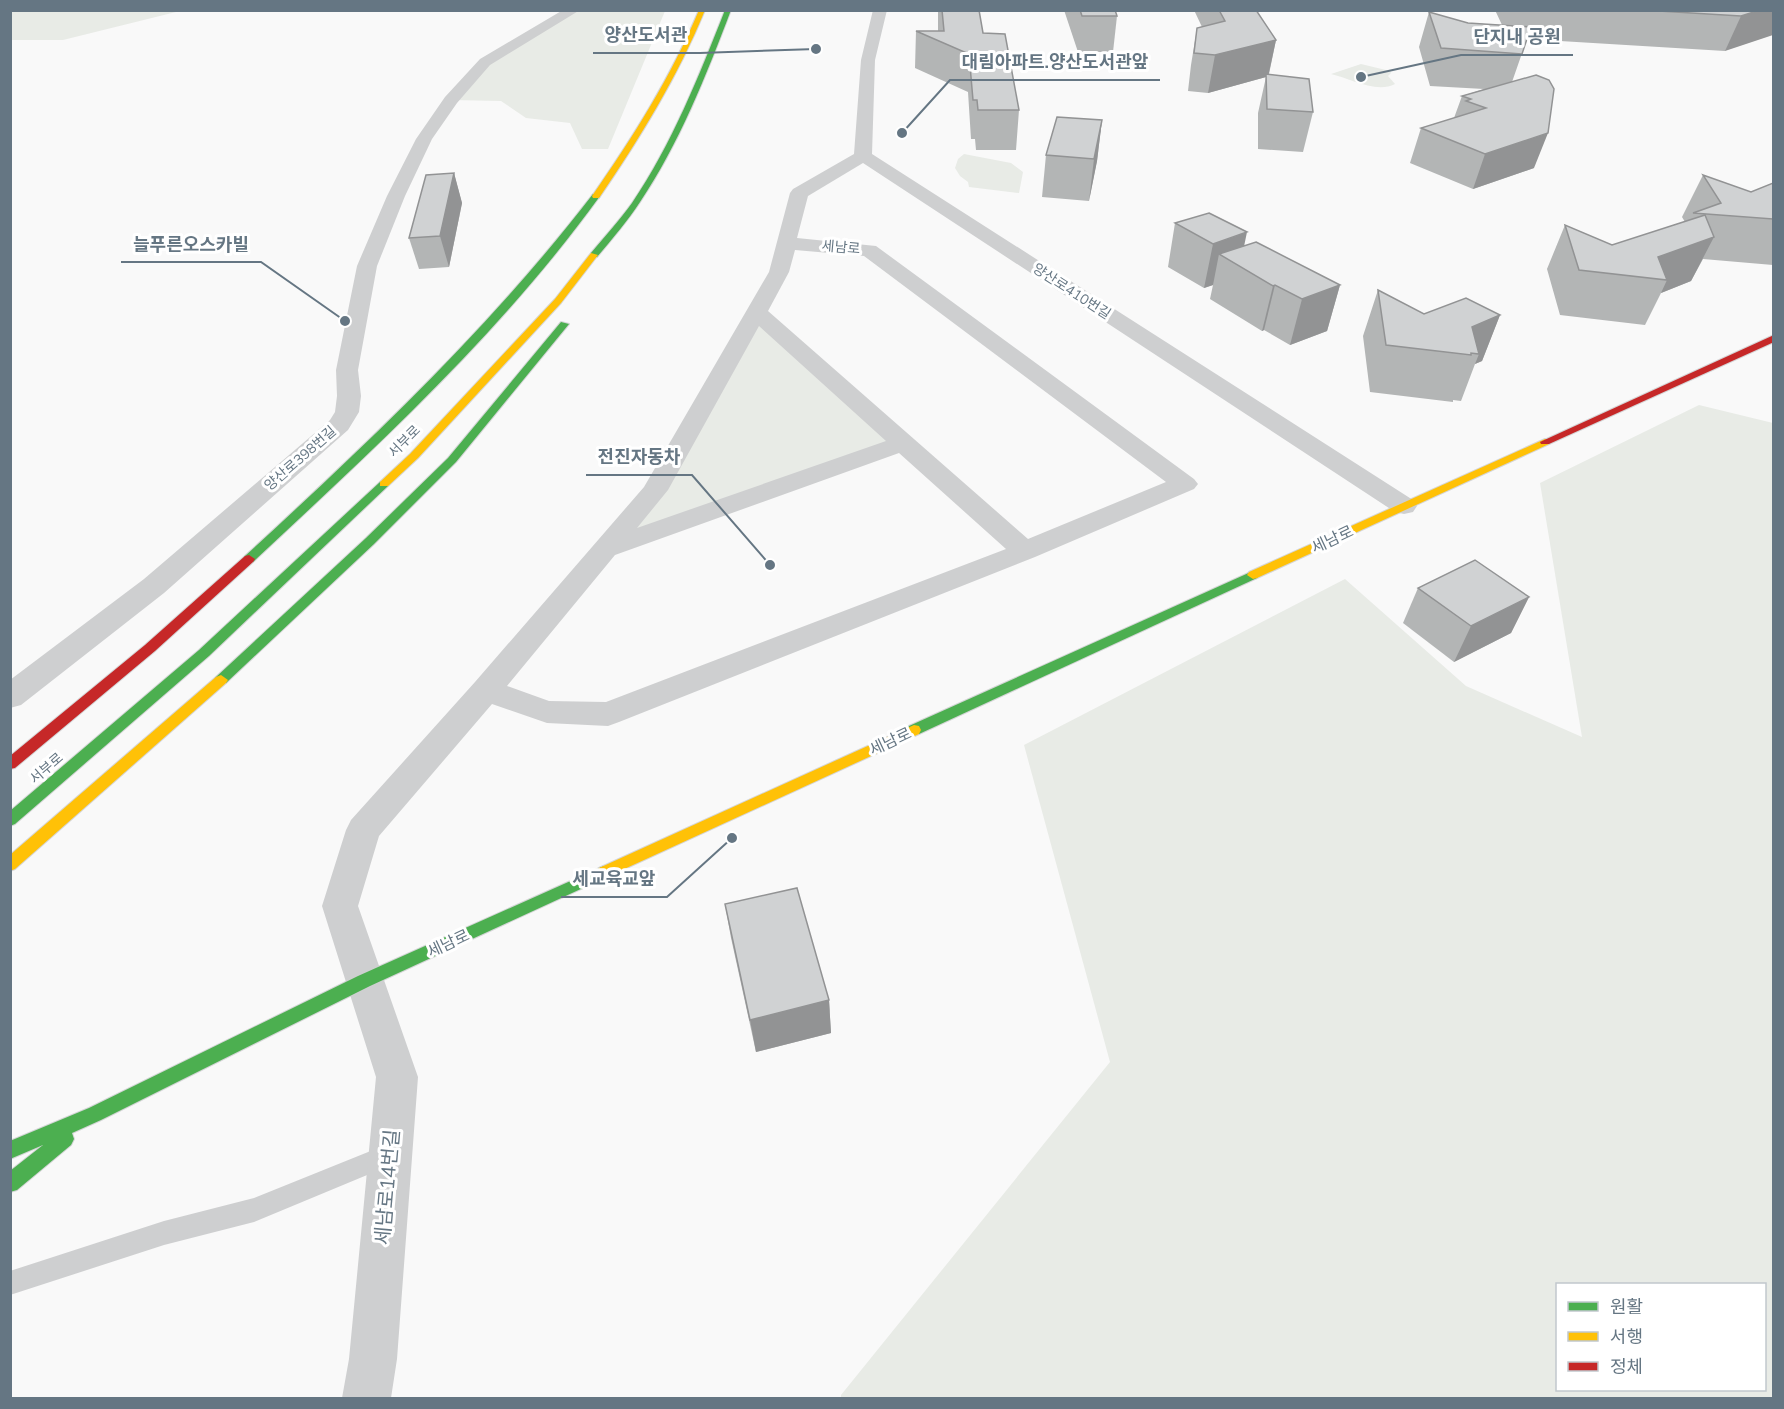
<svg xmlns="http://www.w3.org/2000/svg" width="1784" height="1409" font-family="Mulish,'Noto Sans KR',sans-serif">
	<rect width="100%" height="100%" fill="#f9f9f9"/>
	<g fill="#e8ebe6" fill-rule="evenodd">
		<path d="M 11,10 L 180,10 L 180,11 L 63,40 L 11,40 Z"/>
		<path d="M 574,11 L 665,11 L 608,149 L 582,149 L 570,123 L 526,118 L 501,101 L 451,100 L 485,62 Z"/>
		<path d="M 1361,64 L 1390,71 L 1391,73 L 1388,76 L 1395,84 C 1376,94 1349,78 1331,74 Z"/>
		<path d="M 964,154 L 1011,163 L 1023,172 L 1019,193 L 969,187 L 968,182 L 960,176 L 955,168 L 958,159 Z"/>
		<path d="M 756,312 L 903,443 L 608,548 Z"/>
		<path d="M 1699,405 L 1773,423 L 1773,1398 L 841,1398 L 841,1395 L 1110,1062 L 1024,745 L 1345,579 L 1466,686 L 1582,737 L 1540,483 ZM 1558,1284 L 1764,1284 L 1764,1390 L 1558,1390 Z"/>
	</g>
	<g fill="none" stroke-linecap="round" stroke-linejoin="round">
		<defs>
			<g id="fast">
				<path d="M 725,10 L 731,10 C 706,76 679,144 640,202 C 627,222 612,239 597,257 L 591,257 L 591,253 C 605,236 620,220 632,203 C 672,144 699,76 725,10 Z"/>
				<path d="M 593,194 L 600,196 C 501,333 376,447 253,562 L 245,562 L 243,559 L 245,556 C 369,442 490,328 593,194 Z"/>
				<path d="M 561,322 L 569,324 L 456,462 L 374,544 L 226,683 L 216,683 L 214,680 L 216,677 L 366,538 L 448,458 Z"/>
				<path d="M 384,481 L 388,482 L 388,486 L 209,656 L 15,824 L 10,826 L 10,811 L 199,650 L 380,482 Z"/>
				<path d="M 1253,571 L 1259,575 L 1257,578 L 919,734 L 909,734 L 907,730 L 909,726 Z"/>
				<path d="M 604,866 L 609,868 L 612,872 L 609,876 L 370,986 L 101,1120 L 72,1133 L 74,1139 L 71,1145 L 17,1190 L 10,1192 L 10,1171 L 43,1145 L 10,1159 L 10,1141 L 89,1108 L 358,976 Z"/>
			</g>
			<g id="slow">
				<path d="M 699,10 L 705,10 C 677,78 640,138 599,198 L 593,198 L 592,196 C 633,137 671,77 699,10 Z"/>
				<path d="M 591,253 L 598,255 L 561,303 L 418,458 L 388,486 L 380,486 L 380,482 L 410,454 L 555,299 Z"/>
				<path d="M 1545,439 L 1549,440 L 1549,444 L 1257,578 L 1253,579 L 1247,575 L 1249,572 Z"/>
				<path d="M 221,675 L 228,680 L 226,683 L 15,869 L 10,871 L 10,855 L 216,677 Z"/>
				<path d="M 914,725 L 919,726 L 921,730 L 919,734 L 609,876 L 604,878 L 599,876 L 596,872 L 599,868 Z"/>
			</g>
			<g id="jam">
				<path d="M 1774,335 L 1774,342 L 1549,444 L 1541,444 L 1540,442 Z"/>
				<path d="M 249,555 L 255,559 L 253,562 L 155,651 L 15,768 L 10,769 L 10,756 L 145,645 L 245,556 Z"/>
			</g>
		</defs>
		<use href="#fast" stroke="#d5d6d7" stroke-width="2"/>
		<use href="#slow" stroke="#d5d6d7" stroke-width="2"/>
		<use href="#jam" stroke="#d5d6d7" stroke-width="2"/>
		<path fill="#cecfd0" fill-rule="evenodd" d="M 388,1144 L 396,1147 L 399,1155 L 396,1163 L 254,1222 L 164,1245 L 10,1295 L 10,1271 L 164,1221 L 254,1198 Z"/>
		<g fill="#cecfd0" fill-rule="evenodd">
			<path d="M 563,10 L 580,10 L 490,65 L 457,103 L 432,139 L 405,196 L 377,266 L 358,370 L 361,396 L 359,412 L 348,430 L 164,593 L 21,705 L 10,708 L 10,680 L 144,579 L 330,420 L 335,412 L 337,396 L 336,370 L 357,266 L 387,196 L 416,139 L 445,97 L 480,59 Z"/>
			<path d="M 873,10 L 887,10 L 875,60 L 872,154 L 1413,500 L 1417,506 L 1413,512 L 1404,514 L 1395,512 L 863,163 L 808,196 L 797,238 L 876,246 L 1194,479 L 1198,484 L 1194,489 L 1035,557 L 619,722 L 608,726 L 547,723 L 492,704 L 379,836 L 358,906 L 418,1077 L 397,1359 L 391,1398 L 342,1398 L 349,1359 L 376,1077 L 322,906 L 346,830 L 351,820 L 475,682 L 644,487 L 769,272 L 790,193 L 793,189 L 854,154 L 861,60 ZM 795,250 L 864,256 L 1166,482 L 1028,539 L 768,311 L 789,272 ZM 759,326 L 886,441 L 637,528 L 668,490 ZM 899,453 L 1006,549 L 606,702 L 549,701 L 507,686 L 615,555 Z"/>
		</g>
		<use href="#fast" fill="#4caf50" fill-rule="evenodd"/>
		<use href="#slow" fill="#ffc107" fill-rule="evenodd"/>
		<use href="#jam" fill="#c62828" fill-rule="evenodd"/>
	</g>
	<g fill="#b3b5b5">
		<path d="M 938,10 L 979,10 L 983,33 L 1019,110 L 1016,150 L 976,150 L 975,139 L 971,139 L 968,92 L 915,68 L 916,31 L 938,31 Z"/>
		<path d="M 1064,10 L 1115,10 L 1117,16 L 1113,52 L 1078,52 Z"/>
		<path d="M 1194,10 L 1256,10 L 1276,40 L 1269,74 L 1313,112 L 1303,152 L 1258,149 L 1258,113 L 1266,77 L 1208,93 L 1188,91 L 1191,65 L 1197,28 L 1202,27 Z"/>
		<path d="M 1495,10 L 1773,10 L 1725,51 L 1527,39 L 1512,82 L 1534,168 L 1473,189 L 1410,163 L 1421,128 L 1454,118 L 1462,96 L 1484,89 L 1430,86 L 1419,47 L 1429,12 L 1468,23 L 1502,25 Z"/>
		<path d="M 1102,120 L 1097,161 L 1089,201 L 1042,197 L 1046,155 Z"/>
		<path d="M 454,173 L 462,203 L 449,267 L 419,269 L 409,238 Z"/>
		<path d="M 1703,175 L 1751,192 L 1773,183 L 1773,265 L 1703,259 L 1691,281 L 1661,293 L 1645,325 L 1560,315 L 1547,269 L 1565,225 L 1612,245 L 1685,222 L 1682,217 Z"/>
		<path d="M 1175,223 L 1244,246 L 1340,285 L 1327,331 L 1290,345 L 1264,330 L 1262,331 L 1210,299 L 1213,285 L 1204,288 L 1168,267 Z"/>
		<path d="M 1378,290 L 1424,314 L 1500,315 L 1482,361 L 1475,364 L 1461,401 L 1453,400 L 1453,402 L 1370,392 L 1363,336 Z"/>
		<path d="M 1418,588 L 1529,597 L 1511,633 L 1454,662 L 1403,623 Z"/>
		<path d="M 725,904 L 829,1000 L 831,1033 L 756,1052 L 731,938 Z"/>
	</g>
	<g fill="#929394">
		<path d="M 1760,10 L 1773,10 L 1773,35 L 1725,51 L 1741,16 Z"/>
		<path d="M 1276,40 L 1268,77 L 1266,74 L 1266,77 L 1208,93 L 1215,55 Z"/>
		<path d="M 1102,120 L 1097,161 L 1089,201 L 1094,159 Z"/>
		<path d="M 1548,133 L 1534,168 L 1473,189 L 1485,154 Z"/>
		<path d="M 454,173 L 462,203 L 449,267 L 440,236 Z"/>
		<path d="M 1247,232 L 1240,266 L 1219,254 L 1213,285 L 1204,288 L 1213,244 Z"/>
		<path d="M 1714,237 L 1691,281 L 1661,293 L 1667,280 L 1658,257 Z"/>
		<path d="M 1275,285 L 1264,330 L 1262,331 L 1273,286 Z"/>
		<path d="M 1340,285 L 1327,331 L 1290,345 L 1302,299 Z"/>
		<path d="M 1500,315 L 1482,361 L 1475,364 L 1479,354 L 1471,353 L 1472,327 Z"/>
		<path d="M 1529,597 L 1511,633 L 1454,662 L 1471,626 Z"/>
		<path d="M 829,1000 L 831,1033 L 756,1052 L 750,1020 Z"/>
	</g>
	<g fill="#d0d2d3" stroke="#929394" stroke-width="1.5">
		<path d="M 942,10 L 979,10 L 983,33 L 1005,34 L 1019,110 L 978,110 L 977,100 L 973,100 L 969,54 L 916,31 L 944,31 Z"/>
		<path d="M 1080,10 L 1115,10 L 1117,16 L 1082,16 Z"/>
		<path d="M 1219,10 L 1256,10 L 1276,40 L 1215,55 L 1194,53 L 1197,28 L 1225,21 Z"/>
		<path d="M 1642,10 L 1760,10 L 1741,16 Z"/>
		<path d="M 1429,12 L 1468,23 L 1531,27 L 1522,54 L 1441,48 Z"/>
		<path d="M 1266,74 L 1309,79 L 1313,112 L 1267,109 Z"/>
		<path d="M 1536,75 L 1549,80 L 1554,89 L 1548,133 L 1485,154 L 1421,128 L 1486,108 L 1466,101 L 1471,99 L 1462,96 Z"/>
		<path d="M 1057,117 L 1102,120 L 1094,159 L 1046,155 Z"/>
		<path d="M 454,173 L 440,236 L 409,238 L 426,175 Z"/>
		<path d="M 1703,175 L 1751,192 L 1773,183 L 1773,219 L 1693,213 L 1721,203 Z"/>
		<path d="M 1209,213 L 1247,232 L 1213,244 L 1175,223 Z"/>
		<path d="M 1705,215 L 1714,237 L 1658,257 L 1667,280 L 1579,270 L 1565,225 L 1612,245 Z"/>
		<path d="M 1256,242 L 1340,285 L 1302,299 L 1275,285 L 1273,286 L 1219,254 Z"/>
		<path d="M 1378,290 L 1424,314 L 1466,298 L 1500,315 L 1472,327 L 1479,354 L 1471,353 L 1471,355 L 1386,345 Z"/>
		<path d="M 1475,560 L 1529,597 L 1471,626 L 1418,588 Z"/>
		<path d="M 797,888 L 829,1000 L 750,1020 L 725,904 Z"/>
	</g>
	<g text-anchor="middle" stroke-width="6" stroke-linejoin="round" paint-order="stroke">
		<g font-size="14" fill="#657683" stroke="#fff">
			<text transform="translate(841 247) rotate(5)" y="5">세남로</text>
			<text transform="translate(1072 291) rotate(33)" y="5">양산로410번길</text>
			<text transform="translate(404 441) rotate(-45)" y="5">서부로</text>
			<text transform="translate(300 458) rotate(-41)" y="5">양산로398번길</text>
			<text transform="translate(46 768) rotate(-41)" y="5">서부로</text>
		</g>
		<g font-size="16" fill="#657683" stroke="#fff">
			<text transform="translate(1332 539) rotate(-25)" y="6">세남로</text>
			<text transform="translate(890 741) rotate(-25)" y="6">세남로</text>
			<text transform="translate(448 943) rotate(-25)" y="6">세남로</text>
		</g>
		<g font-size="20" fill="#657683" stroke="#fff">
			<text transform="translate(387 1187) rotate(-85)" y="7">세남로14번길</text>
		</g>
	</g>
	<path fill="none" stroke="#657683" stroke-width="2" d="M816 49L700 53H593M1361 77L1461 55H1573M902 133L950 80H1160M345 321L261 262H121M770 565L692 475H586M732 838L667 897H561"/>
	<g fill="#657683" stroke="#fff" stroke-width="2">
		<circle cx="816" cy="49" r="6"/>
		<circle cx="1361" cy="77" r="6"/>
		<circle cx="902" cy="133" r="6"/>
		<circle cx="345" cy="321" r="6"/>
		<circle cx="770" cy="565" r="6"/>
		<circle cx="732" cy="838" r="6"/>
	</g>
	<g font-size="18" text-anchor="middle" font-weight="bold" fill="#657683" stroke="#fff" stroke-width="6" stroke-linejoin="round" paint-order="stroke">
		<text x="646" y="41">양산도서관</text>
		<text x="1517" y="43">단지내 공원</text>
		<text x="1055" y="68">대림아파트.양산도서관앞</text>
		<text x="191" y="251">늘푸른오스카빌</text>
		<text x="639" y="463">전진자동차</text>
		<text x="614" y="885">세교육교앞</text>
	</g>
	<rect width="1784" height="1409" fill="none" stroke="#657683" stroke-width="24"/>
	<rect x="1556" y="1283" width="210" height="108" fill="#ffffff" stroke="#c1c8cd" stroke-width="1.5"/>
	<rect x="1568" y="1302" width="30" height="9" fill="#4caf50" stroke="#c1c8cd" stroke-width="1.5"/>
	<text x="1610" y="1313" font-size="18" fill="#657683">원활</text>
	<rect x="1568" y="1332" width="30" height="9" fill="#ffc107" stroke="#c1c8cd" stroke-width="1.5"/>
	<text x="1610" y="1343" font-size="18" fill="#657683">서행</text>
	<rect x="1568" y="1362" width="30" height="9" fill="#c62828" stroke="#c1c8cd" stroke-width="1.5"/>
	<text x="1610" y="1373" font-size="18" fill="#657683">정체</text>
</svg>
